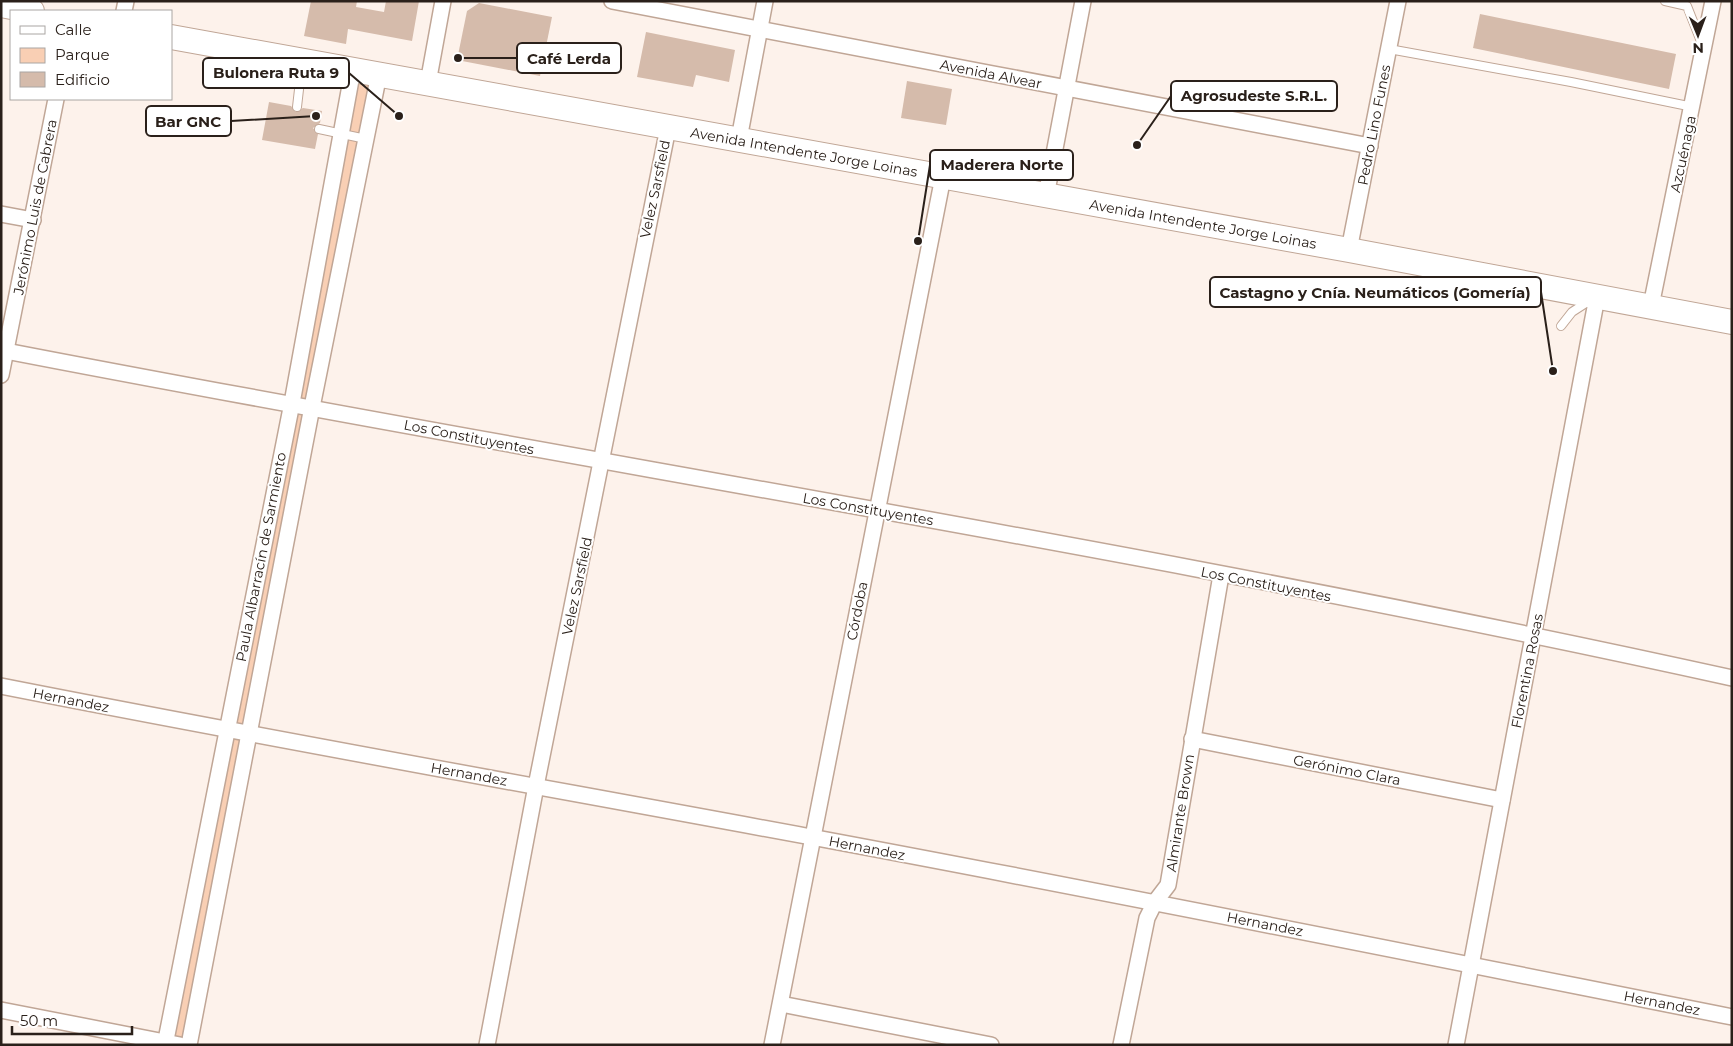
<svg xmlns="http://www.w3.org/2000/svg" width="1733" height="1046" font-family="Montserrat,sans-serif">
	<rect width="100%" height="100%" fill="#fdf2eb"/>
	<path fill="#f9cfb4" d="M 353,69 L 379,74 L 189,1045 L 165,1045 Z"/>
	<g fill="#d5bbab">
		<path d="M 311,1 L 357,1 L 356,7 L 384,12 L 386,1 L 419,1 L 412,41 L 348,29 L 346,44 L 304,36 Z"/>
		<path d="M 479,3 L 552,17 L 540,76 L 457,60 L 467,11 Z"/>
		<path d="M 1480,14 L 1676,54 L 1669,89 L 1473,48 Z"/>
		<path d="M 646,32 L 735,50 L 729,82 L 696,75 L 693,87 L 637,77 Z"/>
		<path d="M 907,81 L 952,89 L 946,125 L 901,118 Z"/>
		<path d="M 269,102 L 291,106 L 296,112 L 303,108 L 322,111 L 320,123 L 313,128 L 318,134 L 315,149 L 262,140 Z"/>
	</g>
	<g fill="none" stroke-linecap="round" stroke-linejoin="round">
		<defs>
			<g id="service">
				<path d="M 1665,1 L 1687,6 L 1702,44"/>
				<path d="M 1389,49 L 1571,82 L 1693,107"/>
				<path d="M 297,107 L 302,63"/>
				<path d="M 319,129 L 366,139"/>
				<path d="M 1427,268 L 1439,303"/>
				<path d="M 1561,326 L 1572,312 L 1589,301"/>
			</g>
			<g id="minor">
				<path d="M 612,1 C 865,47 1117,100 1370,146"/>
				<path d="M 124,11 L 126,1"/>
				<path d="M 428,83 L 443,1"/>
				<path d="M 739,139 L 765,1"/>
				<path d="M 1046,196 L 1083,1"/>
				<path d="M 1,214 L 33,220"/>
				<path d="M 1349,250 L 1398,1"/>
				<path d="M 1651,306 L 1713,1"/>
				<path d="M 1,350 C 578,462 1158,551 1732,678"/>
				<path d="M 1,375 L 56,99"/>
				<path d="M 1,686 C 270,739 541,787 811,837 C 1118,894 1425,956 1732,1017"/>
				<path d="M 1192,739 L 1502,800"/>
				<path d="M 781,1004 L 991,1045"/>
				<path d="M 1,1010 L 180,1045"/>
				<path d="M 165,1045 L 292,403 L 353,69"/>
				<path d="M 189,1045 L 312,407 L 379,74"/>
				<path d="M 487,1045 L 536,786 L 668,128"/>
				<path d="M 772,1045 L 943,177"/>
				<path d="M 1121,1045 L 1147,918 L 1155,902 L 1168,885 L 1221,575"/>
				<path d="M 1456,1045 L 1597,297"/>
			</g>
			<g id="primary">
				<path d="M 1,5 L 32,11"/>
				<path d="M 171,37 L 1349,250 L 1732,322"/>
			</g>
		</defs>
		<use href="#service" stroke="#c0a696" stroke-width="10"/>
		<use href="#minor" stroke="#c0a696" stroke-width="18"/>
		<use href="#primary" stroke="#c0a696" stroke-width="26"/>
		<use href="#service" stroke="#fff" stroke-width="8"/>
		<use href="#minor" stroke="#fff" stroke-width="15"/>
		<use href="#primary" stroke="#fff" stroke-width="24"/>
	</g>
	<g text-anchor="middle" stroke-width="4" stroke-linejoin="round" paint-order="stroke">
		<g font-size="14" fill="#2a201a" stroke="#fff">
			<text transform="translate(991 74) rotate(11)" y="5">Avenida Alvear</text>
			<text transform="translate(1374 125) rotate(-79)" y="5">Pedro Lino Funes</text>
			<text transform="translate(804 152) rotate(10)" y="5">Avenida Intendente Jorge Loinas</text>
			<text transform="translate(1683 154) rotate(-78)" y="5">Azcuénaga</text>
			<text transform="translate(655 189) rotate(-78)" y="5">Velez Sarsfield</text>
			<text transform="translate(35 207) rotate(-79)" y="5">Jerónimo Luis de Cabrera</text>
			<text transform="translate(1203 224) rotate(10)" y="5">Avenida Intendente Jorge Loinas</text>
			<text transform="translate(469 437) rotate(11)" y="5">Los Constituyentes</text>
			<text transform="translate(868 509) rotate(10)" y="5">Los Constituyentes</text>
			<text transform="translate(261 557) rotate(-79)" y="5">Paula Albarracín de Sarmiento</text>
			<text transform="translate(1266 584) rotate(11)" y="5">Los Constituyentes</text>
			<text transform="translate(577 586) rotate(-78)" y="5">Velez Sarsfield</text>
			<text transform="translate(857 611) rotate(-79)" y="5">Córdoba</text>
			<text transform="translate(1527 671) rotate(-79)" y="5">Florentina Rosas</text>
			<text transform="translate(71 700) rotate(11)" y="5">Hernandez</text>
			<text transform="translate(1347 770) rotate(11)" y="5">Gerónimo Clara</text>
			<text transform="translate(469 774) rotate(10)" y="5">Hernandez</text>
			<text transform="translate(1180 813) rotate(-81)" y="5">Almirante Brown</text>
			<text transform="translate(867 848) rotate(11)" y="5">Hernandez</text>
			<text transform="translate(1265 924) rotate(11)" y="5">Hernandez</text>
			<text transform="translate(1662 1003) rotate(11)" y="5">Hernandez</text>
		</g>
	</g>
	<path fill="none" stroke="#2a201a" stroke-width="2" d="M458 58L517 58M399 116L349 73M1137 145L1171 96M316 116L231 121M918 241L930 165M1553 371L1541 292"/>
	<g fill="#2a201a" stroke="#fff" stroke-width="2">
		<circle cx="458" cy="58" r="5"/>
		<circle cx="399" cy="116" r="5"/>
		<circle cx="1137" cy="145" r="5"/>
		<circle cx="316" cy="116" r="5"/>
		<circle cx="918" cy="241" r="5"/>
		<circle cx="1553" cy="371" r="5"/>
	</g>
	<g fill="#fff" stroke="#2a201a" stroke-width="2">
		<rect x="517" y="43" width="104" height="30" rx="5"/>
		<rect x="203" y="58" width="146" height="30" rx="5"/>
		<rect x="1171" y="81" width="166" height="30" rx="5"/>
		<rect x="146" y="106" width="85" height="30" rx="5"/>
		<rect x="930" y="150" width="143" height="30" rx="5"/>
		<rect x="1210" y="277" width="331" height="30" rx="5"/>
	</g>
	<g font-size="15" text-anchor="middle" font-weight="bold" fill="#2a201a">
		<text x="569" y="64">Café Lerda</text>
		<text x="276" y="78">Bulonera Ruta 9</text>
		<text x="1254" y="101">Agrosudeste S.R.L.</text>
		<text x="188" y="127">Bar GNC</text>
		<text x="1002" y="170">Maderera Norte</text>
		<text x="1375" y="298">Castagno y Cnía. Neumáticos (Gomería)</text>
	</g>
	<rect width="1733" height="1046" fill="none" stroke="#2a201a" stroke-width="5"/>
	<rect x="10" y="10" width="162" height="90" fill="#ffffff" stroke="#aaa6a3"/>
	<rect x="20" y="26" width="25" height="8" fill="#ffffff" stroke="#aaa6a3"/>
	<text x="55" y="35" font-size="15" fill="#2a201a">Calle</text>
	<rect x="20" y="48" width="25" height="15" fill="#f9cfb4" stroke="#aaa6a3"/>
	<text x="55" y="60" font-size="15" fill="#2a201a">Parque</text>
	<rect x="20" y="72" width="25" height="15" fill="#d5bbab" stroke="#aaa6a3"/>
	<text x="55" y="85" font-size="15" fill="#2a201a">Edificio</text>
	<g transform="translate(1698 35) rotate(179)" stroke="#ffffff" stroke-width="4" paint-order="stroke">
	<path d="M0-4L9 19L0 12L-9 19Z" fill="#2a201a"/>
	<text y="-8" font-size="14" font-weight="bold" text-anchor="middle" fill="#2a201a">N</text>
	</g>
	<path d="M12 1026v8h120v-8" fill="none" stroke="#2a201a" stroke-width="2.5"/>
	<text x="20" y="1026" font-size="15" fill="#2a201a" stroke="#ffffff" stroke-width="4" paint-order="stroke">50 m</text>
</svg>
